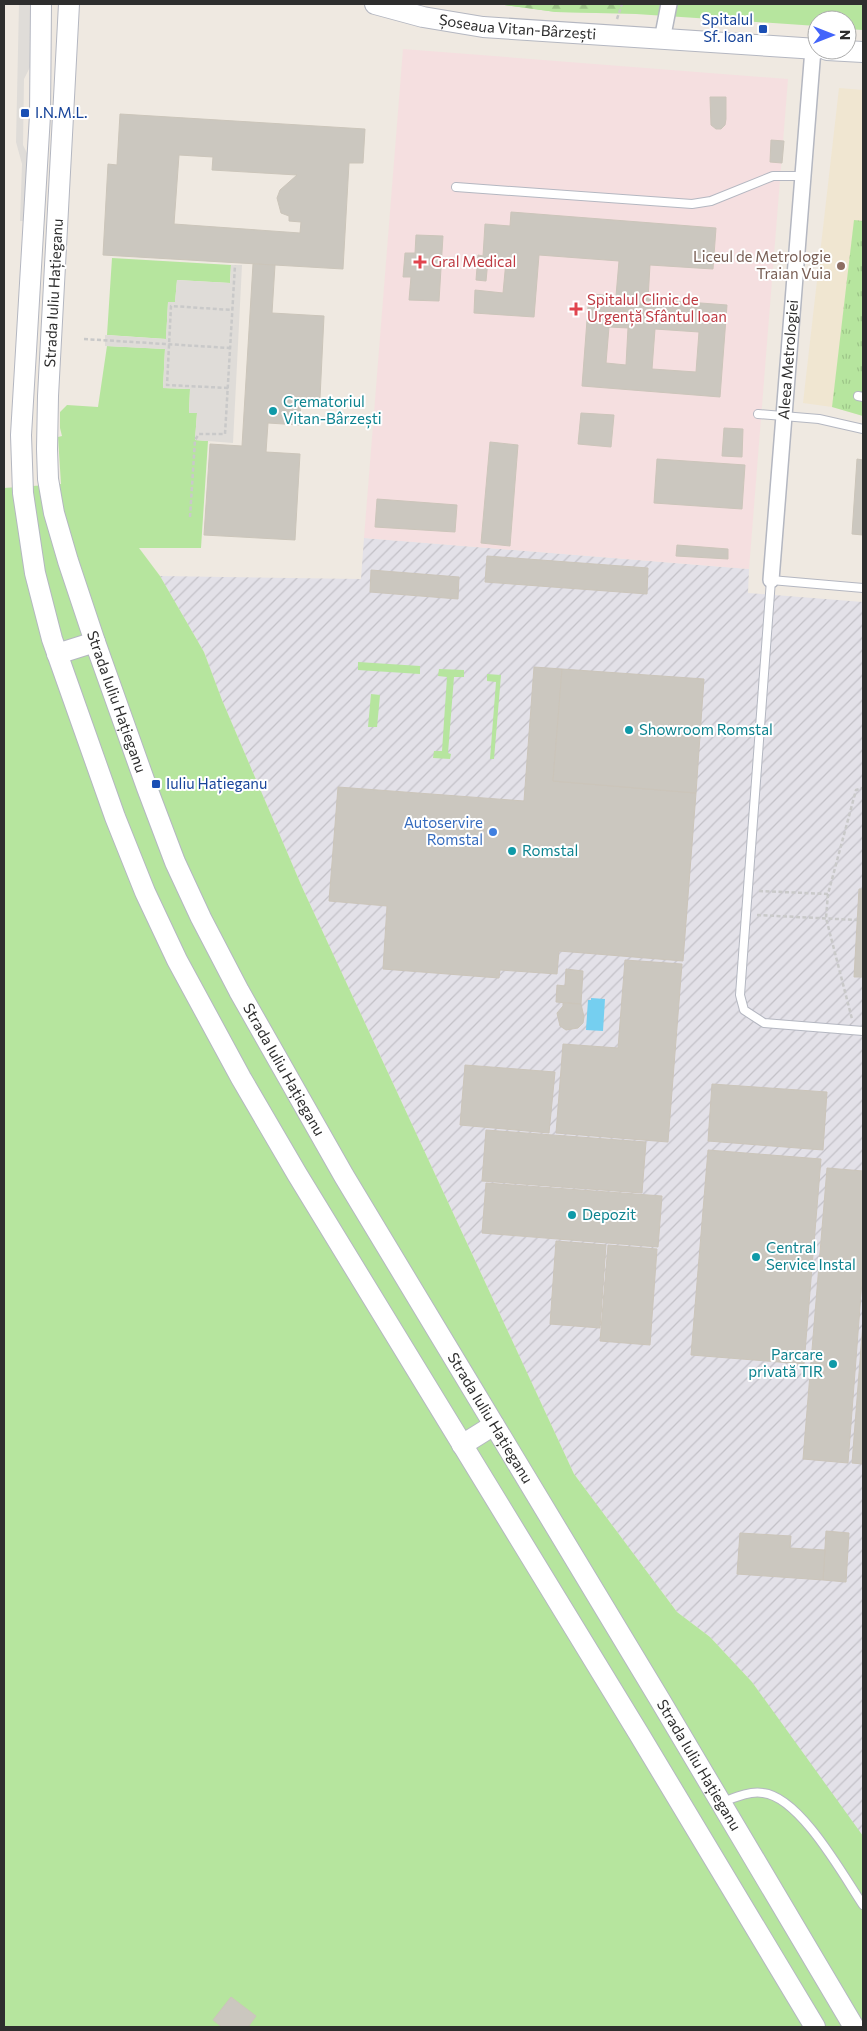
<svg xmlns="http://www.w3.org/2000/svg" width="867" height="2031" font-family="Commissioner,sans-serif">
	<defs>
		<pattern id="industrial-furrows" width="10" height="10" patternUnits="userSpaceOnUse" patternTransform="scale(1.25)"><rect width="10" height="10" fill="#e3e1e8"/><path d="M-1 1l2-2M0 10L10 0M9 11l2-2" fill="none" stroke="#c3c1c7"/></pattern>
		<pattern id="forest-firs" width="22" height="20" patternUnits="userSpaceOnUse" patternTransform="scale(1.25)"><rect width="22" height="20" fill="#b6e59e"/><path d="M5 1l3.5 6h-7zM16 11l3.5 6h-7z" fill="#9dc588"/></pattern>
		<pattern id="park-tufts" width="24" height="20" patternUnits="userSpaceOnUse" patternTransform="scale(1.25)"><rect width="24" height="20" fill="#b6e59e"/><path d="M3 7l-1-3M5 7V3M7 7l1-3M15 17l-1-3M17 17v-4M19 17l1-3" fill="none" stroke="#9dc588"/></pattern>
	</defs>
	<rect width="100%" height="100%" fill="#efe9e1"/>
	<path fill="url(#industrial-furrows)" d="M 364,538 L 749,569 L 748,593 L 863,602 L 862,1837 L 752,1682 L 710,1637 L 677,1612 L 574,1474 L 302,887 L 222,700 L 204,652 L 160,576 L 361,579 Z"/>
	<path fill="#f0e6d1" d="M 839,88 L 863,90 L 863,416 L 832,407 L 803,403 Z"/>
	<path fill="#f5dfe0" d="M 403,49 L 788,79 L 749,569 L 364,538 Z"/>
	<g fill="#b6e59e">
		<path d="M 497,4 L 863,4 L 863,30 L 847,29 L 847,20 L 817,20 L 817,26 L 636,14 L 556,12 Z"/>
		<path d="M 112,258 L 231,265 L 230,283 L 177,280 L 175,303 L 168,303 L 166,339 L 107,335 Z"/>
		<path d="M 107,346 L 165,349 L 163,388 L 190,389 L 189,413 L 197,413 L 195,440 L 208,441 L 201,548 L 139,548 L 160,576 L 204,652 L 222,700 L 302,887 L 574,1474 L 677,1612 L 710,1637 L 752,1682 L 863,1836 L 863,2027 L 4,2027 L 4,488 L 61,484 L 58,437 L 62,436 L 60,428 L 60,412 L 67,405 L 98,407 Z"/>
		<path d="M 358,662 L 420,666 L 420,674 L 358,670 Z"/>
		<path d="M 439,669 L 464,670 L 464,677 L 454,677 L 448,753 L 451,754 L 450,759 L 433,758 L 434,751 L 442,751 L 447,677 L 438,676 Z"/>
		<path d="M 487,674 L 501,675 L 494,759 L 490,759 L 496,682 L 487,681 Z"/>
		<path d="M 371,694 L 380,695 L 377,727 L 368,727 Z"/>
	</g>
	<path fill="url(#forest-firs)" d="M 497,4 L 622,4 L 619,13 L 556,12 Z"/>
	<path fill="url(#park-tufts)" d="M 854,220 L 863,221 L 863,416 L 832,407 Z"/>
	<g fill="#dfdcd8">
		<path d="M 19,4 L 30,4 L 30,67 L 24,79 L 23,145 L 30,159 L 28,221 L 20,221 L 22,164 L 16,142 Z"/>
		<path d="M 231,265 L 242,265 L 233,443 L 195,440 L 197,413 L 189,413 L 190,389 L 163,388 L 165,349 L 105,346 L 105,335 L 166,339 L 168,302 L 175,302 L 177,280 L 230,283 Z"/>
	</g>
	<path fill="#75cff0" d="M 591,998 L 605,999 L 603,1031 L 586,1030 L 588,1000 L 591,1000 Z"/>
	<g fill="#cbc7bf" stroke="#cbc5ba" fill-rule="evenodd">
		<path d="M 710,97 L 726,97 L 726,119 L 725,125 L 721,129 L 716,129 L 711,125 Z"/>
		<path d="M 120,114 L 365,129 L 363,163 L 349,163 L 343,269 L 103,255 L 108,164 L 117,165 ZM 179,155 L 213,157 L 212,170 L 297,175 L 280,190 L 277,198 L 281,213 L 289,216 L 289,221 L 301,222 L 300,233 L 174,224 Z"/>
		<path d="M 771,140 L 784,141 L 782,163 L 770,162 Z"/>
		<path d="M 511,212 L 716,228 L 713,269 L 650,265 L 648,299 L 727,305 L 720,397 L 582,386 L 589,294 L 616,296 L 619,261 L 539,255 L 534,317 L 474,313 L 475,290 L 503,293 L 506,261 L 488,260 L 486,281 L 476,280 L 478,255 L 483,256 L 485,224 L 510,226 ZM 609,327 L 628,328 L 626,365 L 606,363 ZM 655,329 L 699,332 L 696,372 L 652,369 Z"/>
		<path d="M 416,235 L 443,236 L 439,301 L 409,300 L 411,277 L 403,277 L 405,253 L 415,253 Z"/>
		<path d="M 253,264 L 275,265 L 272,313 L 324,316 L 320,398 L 301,397 L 300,425 L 268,423 L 266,452 L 300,454 L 295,540 L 204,535 L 210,444 L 242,446 Z"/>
		<path d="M 581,413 L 614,415 L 611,447 L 578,444 Z"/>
		<path d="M 724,428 L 743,429 L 742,457 L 722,456 Z"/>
		<path d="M 490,442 L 518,445 L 510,546 L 481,543 Z"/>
		<path d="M 657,459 L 745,465 L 742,509 L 654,503 Z"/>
		<path d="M 857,459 L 863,460 L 863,535 L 852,534 Z"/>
		<path d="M 377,499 L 457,505 L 455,532 L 375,527 Z"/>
		<path d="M 677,545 L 728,549 L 728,559 L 676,556 Z"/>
		<path d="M 487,556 L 648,568 L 647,594 L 485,582 Z"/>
		<path d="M 371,570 L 459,577 L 458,599 L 370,592 Z"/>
		<path d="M 534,667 L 562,669 L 553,781 L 696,793 L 683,961 L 559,951 L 557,974 L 500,970 L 499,978 L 383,969 L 387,906 L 329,901 L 338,787 L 524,801 Z"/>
		<path d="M 562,669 L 704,679 L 696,793 L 553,781 Z"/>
		<path d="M 859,889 L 863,889 L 863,977 L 854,977 Z"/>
		<path d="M 625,960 L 682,964 L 668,1142 L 556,1133 L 563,1044 L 618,1048 Z"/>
		<path d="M 566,969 L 583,971 L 581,1004 L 556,1002 L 557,985 L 565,986 Z"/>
		<path d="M 563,1003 L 581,1004 L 584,1017 L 583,1023 L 578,1028 L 566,1030 L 560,1026 L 557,1013 L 563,1006 Z"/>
		<path d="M 465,1065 L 555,1072 L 549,1133 L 460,1125 Z"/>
		<path d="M 712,1084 L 827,1092 L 823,1150 L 708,1141 Z"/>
		<path d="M 486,1130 L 646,1142 L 642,1193 L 482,1181 Z"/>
		<path d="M 708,1150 L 821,1159 L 804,1364 L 691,1355 Z"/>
		<path d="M 827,1168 L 863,1171 L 863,1268 L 848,1463 L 803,1459 Z"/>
		<path d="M 486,1183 L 662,1196 L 658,1247 L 482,1233 Z"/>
		<path d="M 556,1241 L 606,1245 L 600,1328 L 550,1324 Z"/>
		<path d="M 608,1245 L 657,1249 L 650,1345 L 600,1341 Z"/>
		<path d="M 863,1322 L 863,1464 L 852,1463 Z"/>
		<path d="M 826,1531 L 849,1533 L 846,1582 L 823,1580 Z"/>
		<path d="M 740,1533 L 791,1536 L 790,1548 L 825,1550 L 823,1580 L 737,1574 Z"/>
		<path d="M 231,1997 L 256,2016 L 248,2027 L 222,2027 L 213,2020 Z"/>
	</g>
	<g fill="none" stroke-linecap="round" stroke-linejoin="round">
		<defs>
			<g id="service">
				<path d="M 456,187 L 692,204 L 711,201 L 773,176 L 803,176"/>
				<path d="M 858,396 L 863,397"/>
				<path d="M 758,414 L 819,419 L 863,429"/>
				<path d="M 863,588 L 771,580 L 740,995 L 744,1010 L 764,1023 L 863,1031"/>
				<path d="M 723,1802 C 736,1797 749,1791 763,1793 C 800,1797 843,1875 863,1905"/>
			</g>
			<g id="minor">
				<path d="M 662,40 L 669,4"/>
				<path id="s1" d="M 771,580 L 813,49"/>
			</g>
			<g id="secondary">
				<path d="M 41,4 L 40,115 L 21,435 L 23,493 L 35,573 L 52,639 L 115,817 L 145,892 L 177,960 L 241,1078 L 297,1174 L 639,1734 L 815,2027"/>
				<path id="s2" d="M 69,4 L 48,396 L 47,449 L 48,479 L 54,513 L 68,561 L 95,642 L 147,788 L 175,862 L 201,918 L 239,991 L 344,1176 L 660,1700 L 854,2027"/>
				<path id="s3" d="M 375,4 L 423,17 L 483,27 L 817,49"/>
				<path d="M 827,50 L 863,52"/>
				<path d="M 57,654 L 95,642"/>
				<path d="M 462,1445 L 494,1425"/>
			</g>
		</defs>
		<use href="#service" stroke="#b4b7c1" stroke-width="10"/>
		<use href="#minor" stroke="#b4b7c1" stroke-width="18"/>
		<use href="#secondary" stroke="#b4b7c1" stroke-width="22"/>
		<g stroke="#c9c9c9" stroke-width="2.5" stroke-dasharray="4 2.5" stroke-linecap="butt">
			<path d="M 617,19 L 622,4"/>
			<path d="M 84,339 L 230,348"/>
			<path d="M 228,388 L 167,385 L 171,306 L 232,310"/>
			<path d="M 190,517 L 195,440 L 199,434 L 225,434 L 235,265"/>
			<path d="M 759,891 L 828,894 L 856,790 L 863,788"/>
			<path d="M 828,894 L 826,918 L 852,1019"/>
			<path d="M 757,915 L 857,920"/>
		</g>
		<use href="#service" stroke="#fff" stroke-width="8"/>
		<use href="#minor" stroke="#fff" stroke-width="15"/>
		<use href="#secondary" stroke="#fff" stroke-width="20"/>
	</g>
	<g fill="#1a4fb4" stroke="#fff" stroke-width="2">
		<rect x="758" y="24" width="10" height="10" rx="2.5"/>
		<rect x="20" y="108" width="10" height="10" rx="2.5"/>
		<rect x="151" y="779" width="10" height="10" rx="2.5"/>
	</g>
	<g fill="#e0444e" stroke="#fff" stroke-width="2">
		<path d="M417.5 254.5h5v5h5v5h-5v5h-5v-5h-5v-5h5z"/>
		<path d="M573.5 301.5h5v5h5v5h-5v5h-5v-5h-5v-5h5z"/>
	</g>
	<circle fill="#8d6e63" stroke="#fff" stroke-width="2" cx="841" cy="266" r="5"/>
	<g fill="#0f9aa8" stroke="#fff" stroke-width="2">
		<circle cx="273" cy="411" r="5"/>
		<circle cx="629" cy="730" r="5"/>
		<circle cx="512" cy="851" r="5"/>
		<circle cx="572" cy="1215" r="5"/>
		<circle cx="756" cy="1257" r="5"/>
		<circle cx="833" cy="1364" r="5"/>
	</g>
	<circle fill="#3f7fe0" stroke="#fff" stroke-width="2" cx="493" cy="832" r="5"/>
	<g text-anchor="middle" stroke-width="4" stroke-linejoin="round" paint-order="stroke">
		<g font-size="15" fill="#164399" stroke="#fff" text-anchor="start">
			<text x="753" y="25" text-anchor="end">Spitalul<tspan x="753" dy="17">Sf. Ioan</tspan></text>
			<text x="35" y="118">I.N.M.L.</text>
			<text x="166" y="789">Iuliu Hațieganu</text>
		</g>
		<g font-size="15" fill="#2e2e2e" stroke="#fff">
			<text dy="5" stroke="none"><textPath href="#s3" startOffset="145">Șoseaua Vitan-Bârzești</textPath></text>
			<text transform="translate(54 293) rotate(-87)" y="5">Strada Iuliu Hațieganu</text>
			<text dy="5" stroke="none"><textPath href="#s1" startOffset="221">Aleea Metrologiei</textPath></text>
			<text dy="5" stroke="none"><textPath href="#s2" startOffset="709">Strada Iuliu Hațieganu</textPath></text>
			<text dy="5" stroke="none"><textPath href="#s2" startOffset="1114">Strada Iuliu Hațieganu</textPath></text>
			<text dy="5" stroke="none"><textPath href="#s2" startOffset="1519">Strada Iuliu Hațieganu</textPath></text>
			<text dy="5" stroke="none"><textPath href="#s2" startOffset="1924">Strada Iuliu Hațieganu</textPath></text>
		</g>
		<g font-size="15" fill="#785e54" stroke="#fff" text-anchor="end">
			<text x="831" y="262">Liceul de Metrologie<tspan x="831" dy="17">Traian Vuia</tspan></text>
		</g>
		<g font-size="15" fill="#be3a42" stroke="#fff" text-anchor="start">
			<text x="431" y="267">Gral Medical</text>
			<text x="587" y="305">Spitalul Clinic de<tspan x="587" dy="17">Urgență Sfântul Ioan</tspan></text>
		</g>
		<g font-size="15" fill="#0d838f" stroke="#fff" text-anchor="start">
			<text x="283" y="407">Crematoriul<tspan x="283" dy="17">Vitan-Bârzești</tspan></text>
			<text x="639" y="735">Showroom Romstal</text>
			<text x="522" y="856">Romstal</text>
			<text x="582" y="1220">Depozit</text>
			<text x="766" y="1253">Central<tspan x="766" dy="17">Service Instal</tspan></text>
			<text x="823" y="1360" text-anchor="end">Parcare<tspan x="823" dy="17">privată TIR</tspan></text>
		</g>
		<g font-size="15" fill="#366cbe" stroke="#fff" text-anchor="end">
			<text x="483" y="828">Autoservire<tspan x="483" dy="17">Romstal</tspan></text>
		</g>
	</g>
	<rect width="867" height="2031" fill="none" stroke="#2e2e2e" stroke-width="10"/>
	<g transform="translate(832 35) rotate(90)"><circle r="24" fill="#ffffff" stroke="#ababab"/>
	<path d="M0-4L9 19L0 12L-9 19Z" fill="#4264fb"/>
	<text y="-8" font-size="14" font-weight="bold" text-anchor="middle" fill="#2e2e2e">N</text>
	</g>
</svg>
